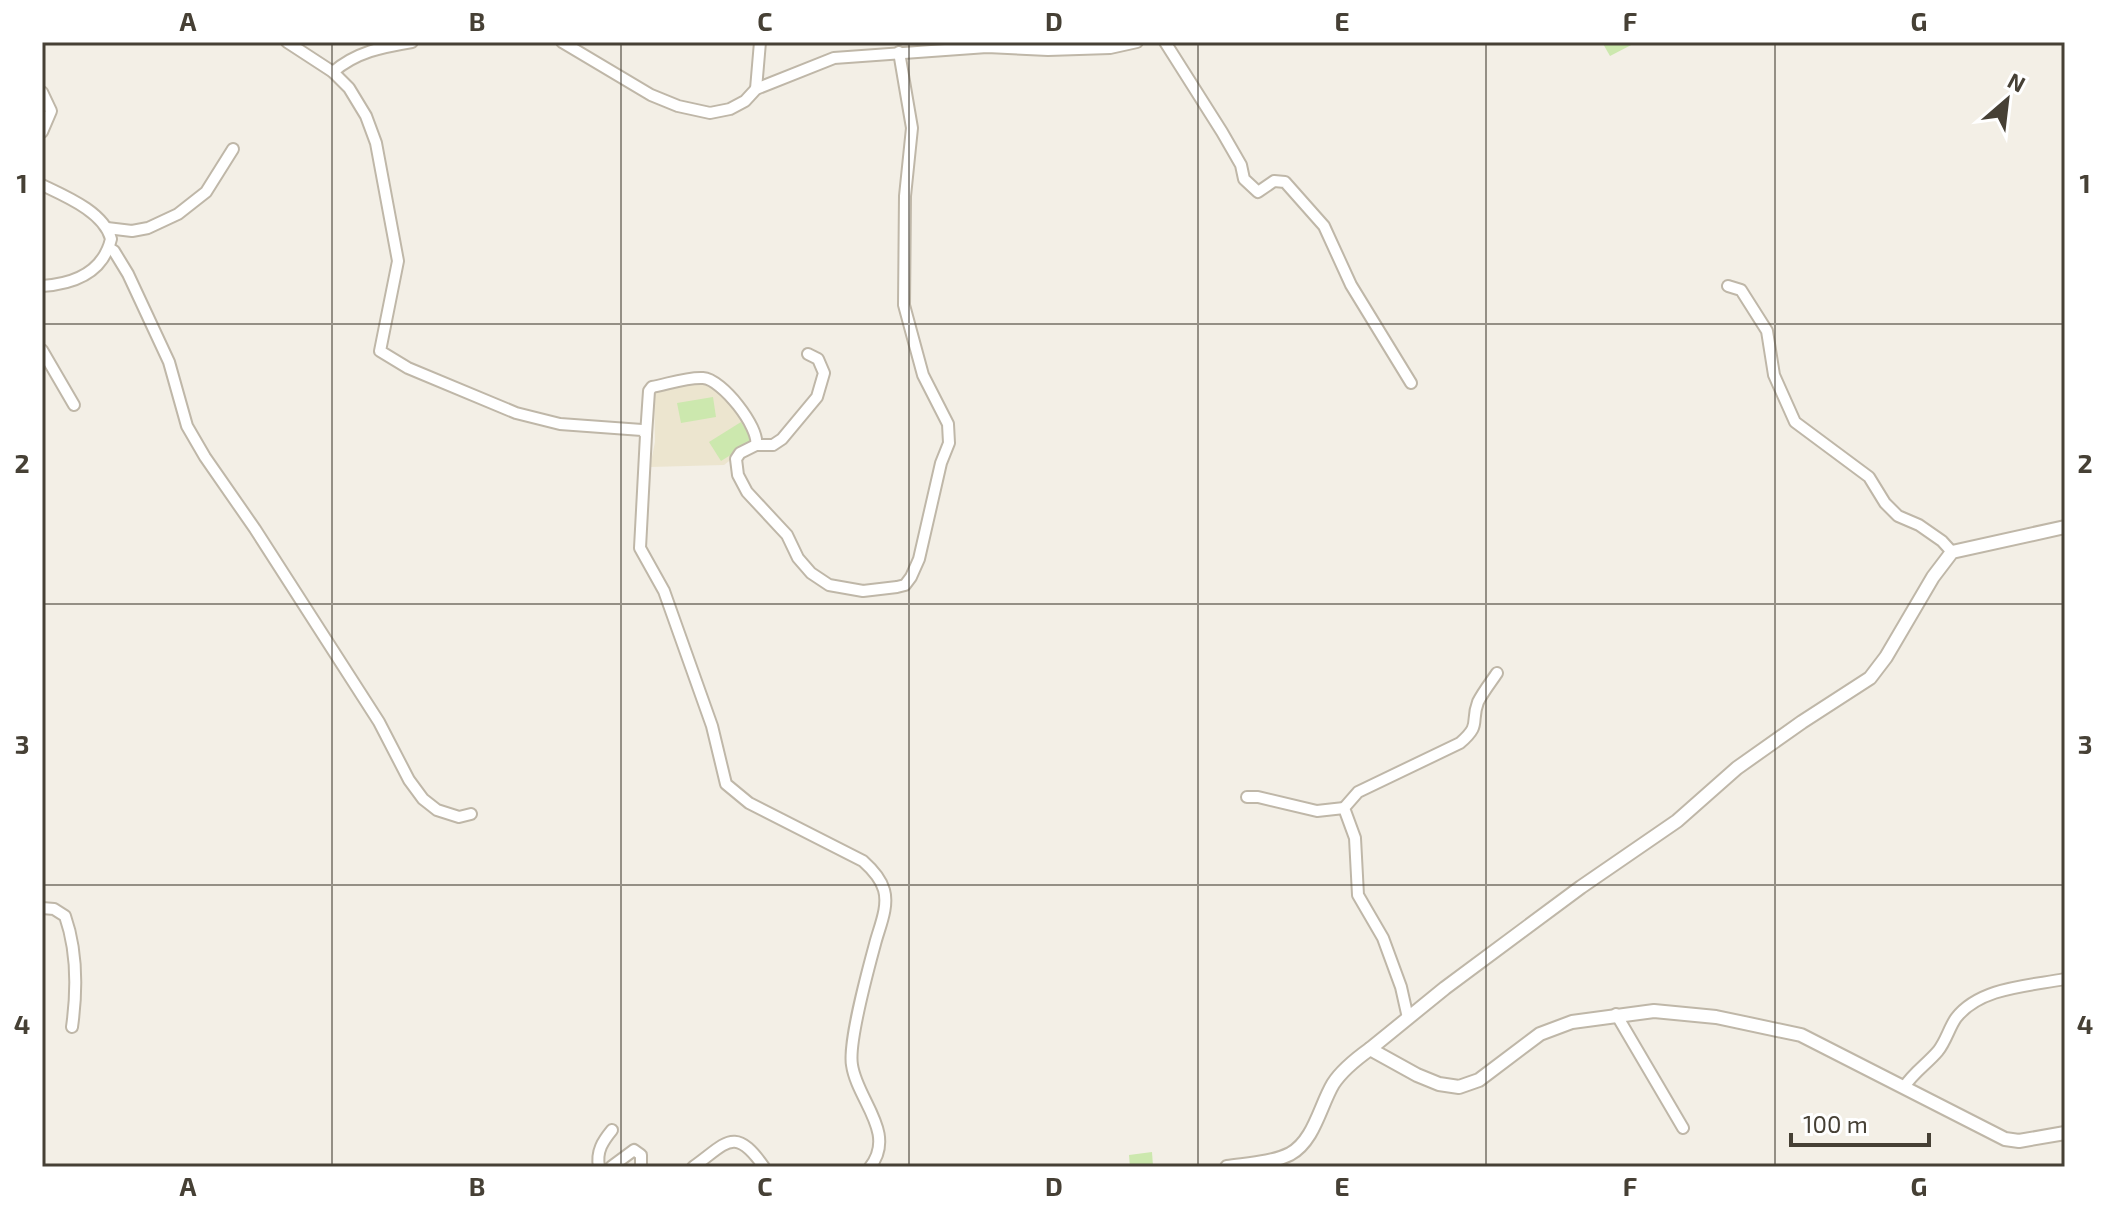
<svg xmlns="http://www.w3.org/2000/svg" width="2107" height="1209" font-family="'Exo 2',sans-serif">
	<rect width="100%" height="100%" fill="#f3efe6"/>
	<path fill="#ece5cf" d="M 706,380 L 720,389 L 756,440 L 724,465 L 650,467 L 655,442 L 654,389 Z"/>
	<g fill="#cce8ae">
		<path d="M 1602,42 L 1637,42 L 1610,56 Z"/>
		<path d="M 713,397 L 716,417 L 681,423 L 677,403 Z"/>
		<path d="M 741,422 L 753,441 L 721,461 L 709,442 Z"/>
		<path d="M 1152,1152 L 1153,1166 L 1130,1167 L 1129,1155 Z"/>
	</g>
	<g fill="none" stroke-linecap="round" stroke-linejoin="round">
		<defs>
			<g id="minor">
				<path d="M 287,42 L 333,72 L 349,88 L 366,116 L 376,143 L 398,261 L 380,351 L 408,368 L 516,413 L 560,424 L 642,430 L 646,435 L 640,548 L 664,591 L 712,726 L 726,784 L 749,803 L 863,861 C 872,869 881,879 884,890 C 889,907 879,928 875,944 C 868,970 848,1042 852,1065 C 857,1100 897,1133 870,1167"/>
				<path d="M 562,42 L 651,95 L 678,106 L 710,113 L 730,109 L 745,101 L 756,89 L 834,58 L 987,47 L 1048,50 L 1110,48 L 1137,42"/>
				<path d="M 1165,42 L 1222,132 L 1241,165 L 1244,179 L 1258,192 L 1274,181 L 1285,182 L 1324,226 L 1351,285 L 1411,383"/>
				<path d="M 333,72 C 356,52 382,47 412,42"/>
				<path d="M 756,89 L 760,42"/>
				<path d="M 42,92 L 51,111 L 42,132"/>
				<path d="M 42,185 C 65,196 104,212 111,239 C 103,273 73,284 42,286"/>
				<path d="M 107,228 L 132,231 L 148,228 L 178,214 L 206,192 L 233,149"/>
				<path d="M 109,248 L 114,251 L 128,274 L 169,362 L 187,426 L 205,457 L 255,529 L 379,722 L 409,780 L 423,799 L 437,810 L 459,817 L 471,814"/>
				<path d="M 1728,286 L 1741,290 L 1767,331 L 1774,375 L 1795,422 L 1869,477 L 1885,503 L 1898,516 L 1919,525 L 1942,541 L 1952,552"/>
				<path d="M 42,350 L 74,405"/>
				<path d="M 646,435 L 649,391 L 652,387 C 668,384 687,377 703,378 C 722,379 760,428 756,445 L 740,453 L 736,459 L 738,475 L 747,492 L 787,535 L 798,558 L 811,573 L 829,585 L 863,591 L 897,587 L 905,585 L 911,577 L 919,559 L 941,463 L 949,443 L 948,424 L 923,375 L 904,305 L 905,196 L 912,128 L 899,52"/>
				<path d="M 756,445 L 773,445 L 782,439 L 817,397 L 824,373 L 818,359 L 808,354"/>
				<path d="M 1247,797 L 1258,797 L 1317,811 L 1344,808"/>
				<path d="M 42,908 L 54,909 L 65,916 C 77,950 77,991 72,1027"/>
				<path d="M 1616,1014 L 1683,1128"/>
				<path d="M 1408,1018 L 1401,987 L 1383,938 L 1358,895 L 1355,838 L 1344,808 L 1358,792 L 1460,743 C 1482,724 1470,723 1478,702 C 1483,692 1491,682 1497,673"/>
				<path d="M 1904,1087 C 1914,1072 1927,1064 1938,1051 C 1946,1041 1949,1028 1956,1018 C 1980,987 2029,986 2065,979"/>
				<path d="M 599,1167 C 596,1151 603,1141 612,1130"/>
				<path d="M 611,1167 L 634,1150 L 641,1155 L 641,1167"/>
				<path d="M 693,1167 C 726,1144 734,1124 764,1167"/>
			</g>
			<g id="tertiary">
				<path d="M 1370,1049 L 1445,988 L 1581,887 L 1677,821 L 1737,768 L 1802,722 L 1870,678 L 1886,657 L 1933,577 L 1952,552 L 2065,527"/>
				<path d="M 1227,1167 C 1247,1164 1272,1163 1290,1154 C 1314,1141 1320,1106 1333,1084 C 1342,1070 1356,1059 1370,1049 L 1417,1075 L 1439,1084 L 1459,1087 L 1479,1080 L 1540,1034 L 1572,1022 L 1654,1011 L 1716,1017 L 1801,1035 L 2005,1139 L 2019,1141 L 2065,1133"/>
			</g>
		</defs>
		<use href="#minor" stroke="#bfb7a8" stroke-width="14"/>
		<use href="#tertiary" stroke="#bfb7a8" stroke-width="16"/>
		<use href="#minor" stroke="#fff" stroke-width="10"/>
		<use href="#tertiary" stroke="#fff" stroke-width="12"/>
	</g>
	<path fill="none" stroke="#464035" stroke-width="2" stroke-opacity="0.55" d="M 332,42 L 332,1167M 621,42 L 621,1167M 909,42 L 909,1167M 1198,42 L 1198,1167M 1486,42 L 1486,1167M 1775,42 L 1775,1167M 42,324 L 2065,324M 42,604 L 2065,604M 42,885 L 2065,885"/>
	<rect width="2107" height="1209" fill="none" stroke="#ffffff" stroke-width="88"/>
	<g transform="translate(2007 100) rotate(28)" stroke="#ffffff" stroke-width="6" paint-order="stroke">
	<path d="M0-6L14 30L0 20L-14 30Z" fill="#464035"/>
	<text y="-12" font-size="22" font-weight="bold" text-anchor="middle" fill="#464035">N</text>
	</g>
	<path d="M1791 1133v12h138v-12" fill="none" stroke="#464035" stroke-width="4"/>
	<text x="1803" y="1133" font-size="24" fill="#464035" stroke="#ffffff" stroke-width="6" paint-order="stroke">100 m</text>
	<rect x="44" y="44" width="2019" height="1121" fill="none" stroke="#464035" stroke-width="3"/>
	<g font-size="26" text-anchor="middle" font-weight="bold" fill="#464035">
		<text x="188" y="31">A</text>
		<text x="477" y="31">B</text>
		<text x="765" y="31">C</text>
		<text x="1054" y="31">D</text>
		<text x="1342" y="31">E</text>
		<text x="1630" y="31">F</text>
		<text x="1919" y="31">G</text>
		<text x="22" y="193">1</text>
		<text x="2085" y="193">1</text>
		<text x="22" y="473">2</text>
		<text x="2085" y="473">2</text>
		<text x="22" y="754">3</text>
		<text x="2085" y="754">3</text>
		<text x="22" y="1034">4</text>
		<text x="2085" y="1034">4</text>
		<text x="188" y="1196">A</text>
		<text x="477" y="1196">B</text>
		<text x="765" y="1196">C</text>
		<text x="1054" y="1196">D</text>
		<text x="1342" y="1196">E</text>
		<text x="1630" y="1196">F</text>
		<text x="1919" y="1196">G</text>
	</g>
</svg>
